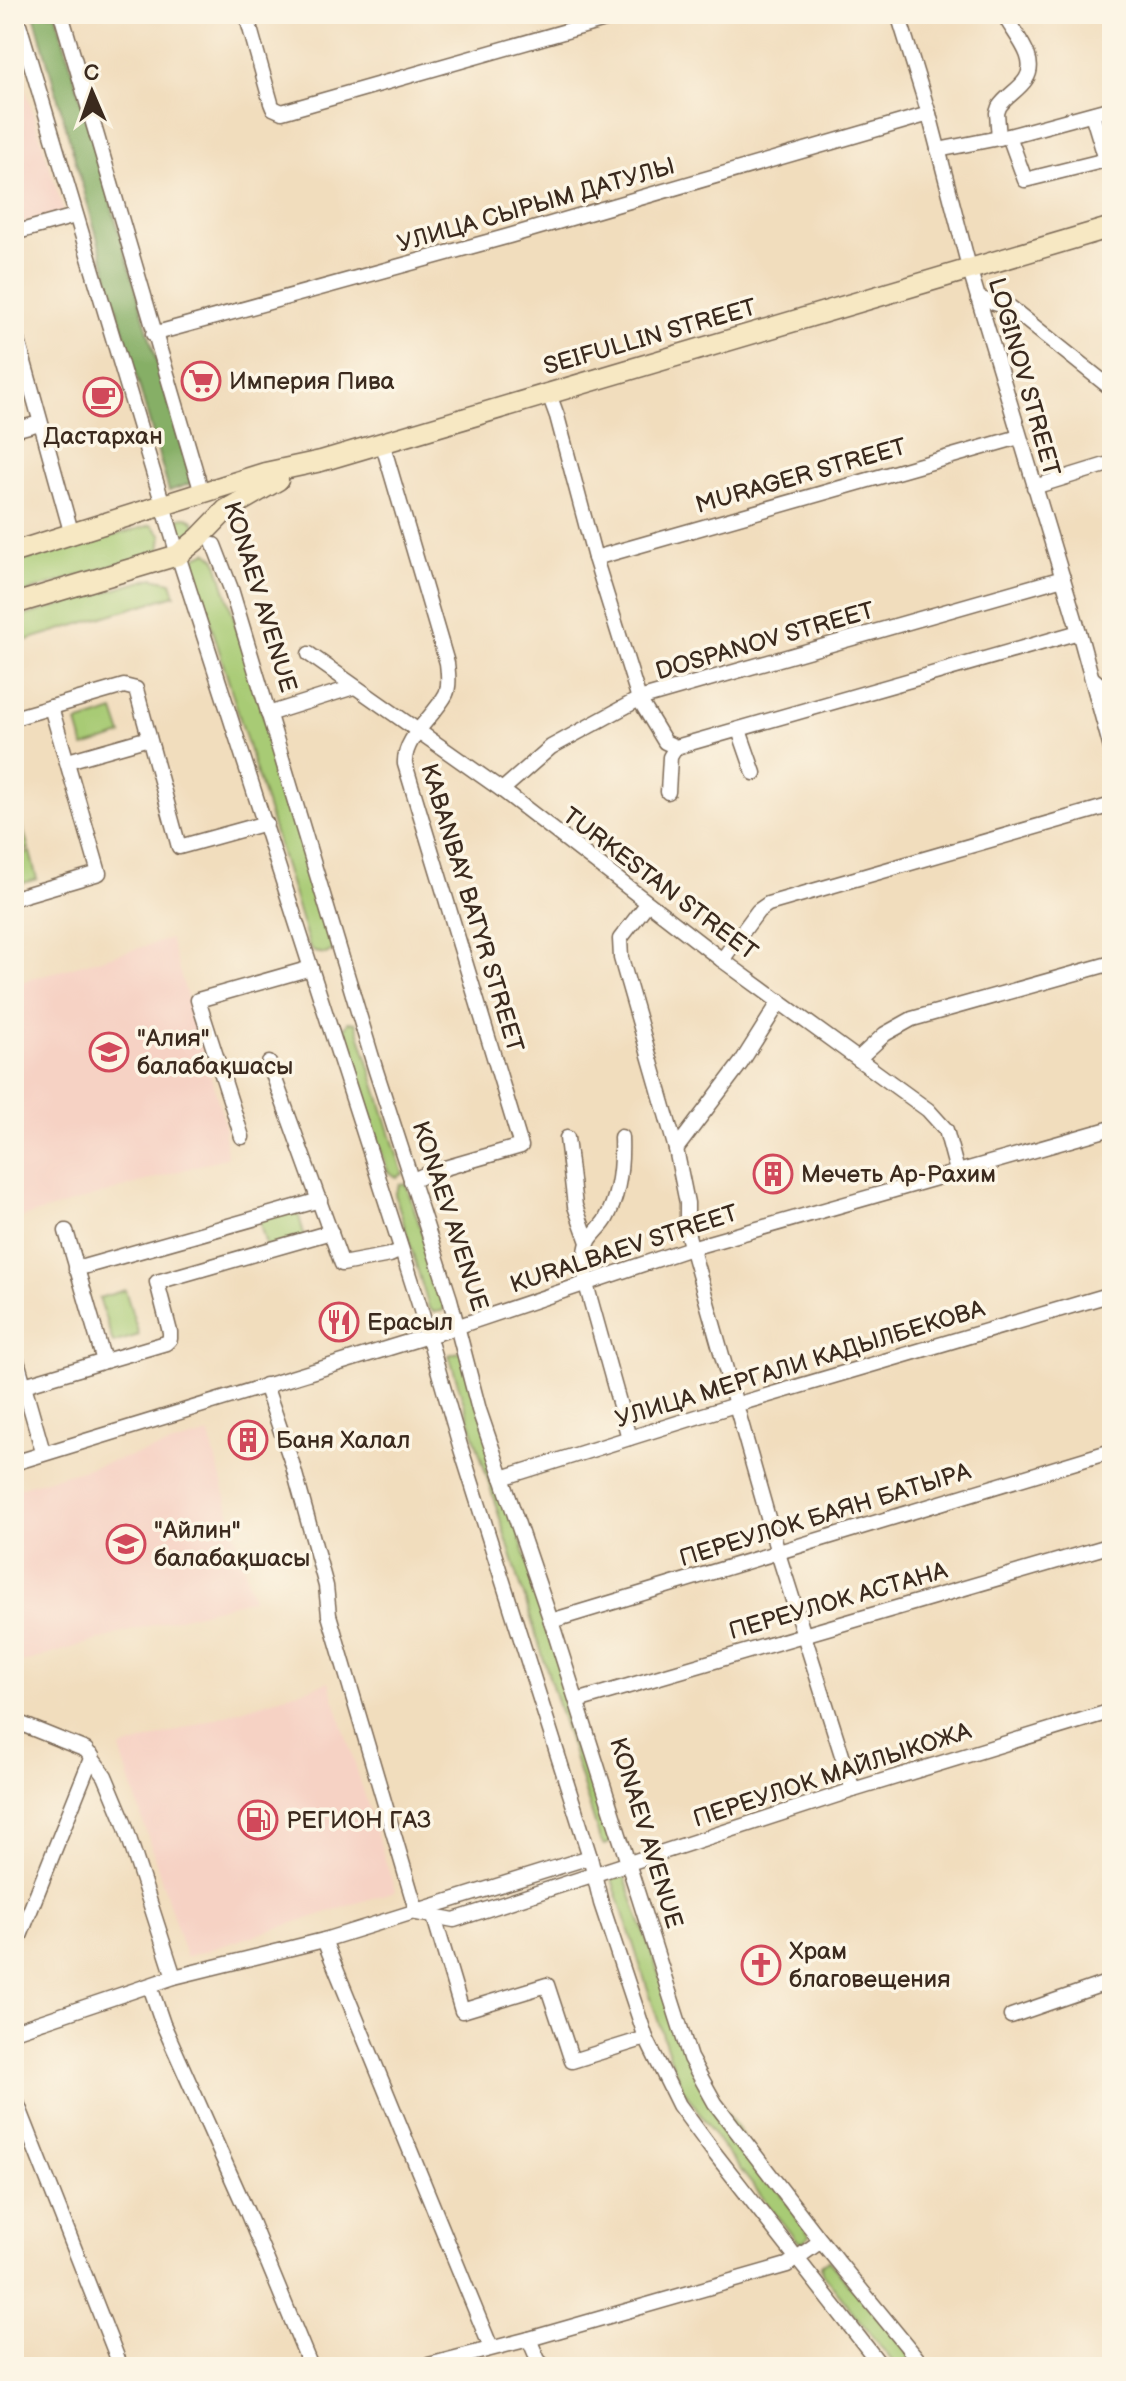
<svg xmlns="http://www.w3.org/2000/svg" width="1126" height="2381" font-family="'Balsamiq Sans',sans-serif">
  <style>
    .built { fill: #f6d2c4 }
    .green { fill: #a8cb74; stroke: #727a49; stroke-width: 2 }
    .forest { fill: #86af66; stroke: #606c42; stroke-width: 2 }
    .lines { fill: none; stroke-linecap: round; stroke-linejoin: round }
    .minor-casing { stroke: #7b6956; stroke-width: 17 }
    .secondary-casing { stroke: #7b6956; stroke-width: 23 }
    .minor { stroke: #fff; stroke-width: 14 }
    .secondary { stroke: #f7e8c3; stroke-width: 20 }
    .labels { text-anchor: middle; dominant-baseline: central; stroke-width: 7; stroke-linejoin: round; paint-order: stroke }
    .street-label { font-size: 24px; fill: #3b2a1e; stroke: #fcf5e5 }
    .poi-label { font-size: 24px; fill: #3b2a1e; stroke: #fcf5e5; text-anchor: start }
  </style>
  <rect width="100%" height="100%" fill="#fcf5e5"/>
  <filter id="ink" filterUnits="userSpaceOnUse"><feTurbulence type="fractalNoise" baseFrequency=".0125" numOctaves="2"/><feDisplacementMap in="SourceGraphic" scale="16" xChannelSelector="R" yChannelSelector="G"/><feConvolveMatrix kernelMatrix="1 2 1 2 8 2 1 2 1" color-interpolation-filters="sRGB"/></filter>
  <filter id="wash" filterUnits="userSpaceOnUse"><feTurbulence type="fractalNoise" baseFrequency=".006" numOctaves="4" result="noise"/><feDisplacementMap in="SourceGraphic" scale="32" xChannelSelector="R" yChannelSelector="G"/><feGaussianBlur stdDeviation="1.8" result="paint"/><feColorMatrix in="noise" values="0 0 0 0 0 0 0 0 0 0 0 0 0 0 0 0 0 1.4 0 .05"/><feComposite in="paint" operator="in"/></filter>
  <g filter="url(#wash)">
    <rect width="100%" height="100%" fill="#f1ddbd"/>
    <g class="built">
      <polygon points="14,53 64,212 14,226"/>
      <polygon points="170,939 224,1121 227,1157 14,1220 14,984"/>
      <polygon points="209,1434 253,1599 133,1630 14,1665 14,1489"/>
      <polygon points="329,1682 395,1891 186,1957 120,1749"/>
    </g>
    <g class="green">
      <circle cx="185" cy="527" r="10"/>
      <polygon points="151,525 162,535 160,551 14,596 14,563"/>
      <polygon points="207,552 216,559 334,949 326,954 314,952 309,945 194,568 196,557"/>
      <polygon points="153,578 171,582 175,595 14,644 14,619"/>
      <polygon points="114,711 122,735 84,747 77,723"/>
      <polygon points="14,798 29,849 14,853"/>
      <polygon points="30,852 37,879 14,886 14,856"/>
      <polygon points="348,1022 356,1023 403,1174 397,1177 388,1172 343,1031"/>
      <polygon points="400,1184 406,1184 446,1306 442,1311 434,1312 429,1308 395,1194"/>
      <polygon points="297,1209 305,1238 267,1249 259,1220"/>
      <polygon points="125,1290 139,1335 113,1343 99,1298"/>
      <polygon points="462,1351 614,1841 605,1845 600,1840 449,1355"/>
      <polygon points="623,1872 687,2054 810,2236 802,2243 796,2240 721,2145 682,2087 669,2054 612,1879 613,1875"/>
      <polygon points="828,2260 921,2367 897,2367 822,2273 821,2265"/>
    </g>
    <polygon class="forest" points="34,14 56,14 192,483 169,491"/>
  </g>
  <g filter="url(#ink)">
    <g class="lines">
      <defs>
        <g id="minor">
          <polyline points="16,14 178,555 420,1307 461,1449 590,1857 601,1903 646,2038 679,2105 713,2151 882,2367"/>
          <polyline points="61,14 202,493"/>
          <polyline points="246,14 271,103 273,108 282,112 626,14"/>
          <polyline points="898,14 929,114 970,271 1079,632 1112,752"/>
          <polyline points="1009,136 1025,180 1106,160 1092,114"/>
          <path d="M999 138 997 113 999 107C1006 96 1019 90 1026 79 1040 58 1011 31 1004 14"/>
          <polyline points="938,150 1009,136 1112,108"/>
          <polyline points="14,233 75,216"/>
          <polyline points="978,298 1011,308 1112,389"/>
          <polyline points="14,326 72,535"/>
          <polyline points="153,334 509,236 929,114"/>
          <polyline points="549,394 557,416 595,558 639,699 665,742 676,747 1079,632"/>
          <polyline points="14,430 40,423"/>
          <path d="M382 442 447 663C448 673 450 685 446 694 434 717 403 738 405 764L521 1146 431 1172 411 1181"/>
          <polyline points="1034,487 1112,463"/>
          <polyline points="214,545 231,589 376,1071 450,1299 479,1410 551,1621 690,2058 715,2103 821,2241 924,2367"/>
          <polyline points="595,558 1019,437"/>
          <polyline points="309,654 502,790 722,960 928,1110 946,1130 957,1171"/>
          <polyline points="1092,678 1112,695"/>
          <polyline points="268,714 354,687"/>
          <polyline points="14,718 124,686 136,689 179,847 266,823"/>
          <polyline points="739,730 754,773"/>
          <polyline points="68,761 149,738"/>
          <polyline points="502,790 551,747 639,699 1063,578"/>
          <polyline points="668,792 670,757 676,747"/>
          <polyline points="14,898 99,873 51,707"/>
          <polyline points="647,904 620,939 621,958 676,1149 687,1203 687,1232 778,1553 853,1790"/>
          <polyline points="722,960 758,911 768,904 1112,805"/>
          <polyline points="858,1059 885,1034 912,1019 1112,963"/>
          <polyline points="269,1063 342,1264 390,1255 401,1250"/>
          <polyline points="242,1137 198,1000 311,968"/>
          <path d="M621 1137C622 1164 620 1194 606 1219 602 1226 595 1232 590 1239 583 1251 586 1270 586 1284L629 1438"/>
          <polyline points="567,1138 575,1206 588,1242"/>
          <polyline points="676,1149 741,1063 780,1001"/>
          <polyline points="66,1231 104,1361"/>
          <polyline points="76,1269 320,1200"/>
          <polyline points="14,1350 43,1452"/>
          <polyline points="24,1385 166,1343 170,1339 170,1332 157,1282 331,1232"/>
          <polyline points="265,1385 292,1463 312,1535 326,1586 329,1615 417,1913"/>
          <polyline points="14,1463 444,1331 691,1248 1112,1128"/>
          <polyline points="502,1478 735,1405 1112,1294"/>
          <polyline points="551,1621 1112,1451"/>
          <polyline points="577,1701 1112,1545"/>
          <polyline points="14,1721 86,1750 105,1776 123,1819 174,1977"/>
          <polyline points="417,1913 454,1920 853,1790 1112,1711"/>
          <polyline points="434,1917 462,2011 547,1985 572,2061 646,2038"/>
          <polyline points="324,1940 491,2348"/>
          <polyline points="14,1951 92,1756"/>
          <polyline points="150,1986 163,2024 247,2212 311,2367"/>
          <polyline points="1011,2016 1112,1981"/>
          <polyline points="14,2031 174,1977 324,1940 590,1857"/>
          <polyline points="14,2095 121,2367"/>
          <polyline points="529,2339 538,2360 545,2367"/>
          <polyline points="421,2367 529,2339 787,2265 821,2241"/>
        </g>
        <g id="secondary">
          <polyline points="14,552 265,473 321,461 1112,227"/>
          <polyline points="14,604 178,555 199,538 226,510 278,480"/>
        </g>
      </defs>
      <use href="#minor" class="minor-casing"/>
      <use href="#secondary" class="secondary-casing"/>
      <use href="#minor" class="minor"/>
      <use href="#secondary" class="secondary"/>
    </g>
  </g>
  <defs>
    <symbol id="supermarket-ring" viewBox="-11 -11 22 22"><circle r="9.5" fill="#fcf5e5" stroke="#d1495b" stroke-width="1.5"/><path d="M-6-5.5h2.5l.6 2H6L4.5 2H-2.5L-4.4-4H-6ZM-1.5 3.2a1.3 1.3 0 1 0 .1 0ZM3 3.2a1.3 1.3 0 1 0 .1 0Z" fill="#d1495b"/></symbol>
    <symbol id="cafe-ring" viewBox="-11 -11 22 22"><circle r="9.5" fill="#fcf5e5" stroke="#d1495b" stroke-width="1.5"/><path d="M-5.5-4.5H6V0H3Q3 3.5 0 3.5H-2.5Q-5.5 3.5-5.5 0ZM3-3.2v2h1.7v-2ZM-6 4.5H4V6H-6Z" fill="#d1495b"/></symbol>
    <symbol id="school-ring" viewBox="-11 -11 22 22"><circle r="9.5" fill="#fcf5e5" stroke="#d1495b" stroke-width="1.5"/><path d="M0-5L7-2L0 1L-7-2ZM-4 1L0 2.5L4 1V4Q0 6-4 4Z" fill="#d1495b"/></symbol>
    <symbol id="building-ring" viewBox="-11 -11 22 22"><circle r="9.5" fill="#fcf5e5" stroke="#d1495b" stroke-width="1.5"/><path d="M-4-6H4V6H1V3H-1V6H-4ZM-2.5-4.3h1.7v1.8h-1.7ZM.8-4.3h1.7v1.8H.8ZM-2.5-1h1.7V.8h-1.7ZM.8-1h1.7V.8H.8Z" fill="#d1495b"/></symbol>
    <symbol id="restaurant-ring" viewBox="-11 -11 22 22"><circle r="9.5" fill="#fcf5e5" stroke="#d1495b" stroke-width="1.5"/><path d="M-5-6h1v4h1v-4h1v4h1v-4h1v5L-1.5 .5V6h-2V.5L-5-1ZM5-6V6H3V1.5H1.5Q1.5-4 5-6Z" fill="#d1495b"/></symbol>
    <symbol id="fuel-ring" viewBox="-11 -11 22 22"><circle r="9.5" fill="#fcf5e5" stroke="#d1495b" stroke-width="1.5"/><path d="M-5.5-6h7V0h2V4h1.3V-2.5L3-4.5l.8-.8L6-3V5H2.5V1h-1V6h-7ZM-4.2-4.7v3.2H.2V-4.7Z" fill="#d1495b"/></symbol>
    <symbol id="church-ring" viewBox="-11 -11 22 22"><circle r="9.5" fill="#fcf5e5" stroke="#d1495b" stroke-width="1.5"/><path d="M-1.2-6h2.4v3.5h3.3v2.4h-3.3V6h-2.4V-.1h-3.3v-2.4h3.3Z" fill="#d1495b"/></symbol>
  </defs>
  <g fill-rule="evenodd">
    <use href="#supermarket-ring" x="179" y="359" width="44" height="44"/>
    <use href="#cafe-ring" x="81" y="375" width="44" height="44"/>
    <use href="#school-ring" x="87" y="1030" width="44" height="44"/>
    <use href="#building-ring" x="751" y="1152" width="44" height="44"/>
    <use href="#restaurant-ring" x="317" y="1300" width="44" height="44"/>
    <use href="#building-ring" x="226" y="1418" width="44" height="44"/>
    <use href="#school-ring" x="104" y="1522" width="44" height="44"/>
    <use href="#fuel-ring" x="236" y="1798" width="44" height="44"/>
    <use href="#church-ring" x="739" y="1943" width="44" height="44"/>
  </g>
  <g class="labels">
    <g class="street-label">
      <text transform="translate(536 205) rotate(-16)">УЛИЦА СЫРЫМ ДАТУЛЫ</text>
      <text transform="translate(650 337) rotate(-16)">SEIFULLIN STREET</text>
      <text transform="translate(1024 377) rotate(74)">LOGINOV STREET</text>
      <text transform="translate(801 476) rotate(-16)">MURAGER STREET</text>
      <text transform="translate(260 597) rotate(73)">KONAEV AVENUE</text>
      <text transform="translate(765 641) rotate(-16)">DOSPANOV STREET</text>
      <text transform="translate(660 884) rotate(37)">TURKESTAN STREET</text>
      <text transform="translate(472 908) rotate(73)">KABANBAY BATYR STREET</text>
      <text transform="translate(450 1216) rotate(72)">KONAEV AVENUE</text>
      <text transform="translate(624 1249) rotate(-18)">KURALBAEV STREET</text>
      <text transform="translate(800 1364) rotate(-17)">УЛИЦА МЕРГАЛИ КАДЫЛБЕКОВА</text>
      <text transform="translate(825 1515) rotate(-17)">ПЕРЕУЛОК БАЯН БАТЫРА</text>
      <text transform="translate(838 1601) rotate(-16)">ПЕРЕУЛОК АСТАНА</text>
      <text transform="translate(832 1775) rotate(-18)">ПЕРЕУЛОК МАЙЛЫКОЖА</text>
      <text transform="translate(646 1833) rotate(73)">KONAEV AVENUE</text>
    </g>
    <g class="poi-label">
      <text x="229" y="381">Империя Пива</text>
      <text x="103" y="436" text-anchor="middle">Дастархан</text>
      <text x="137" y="1038">"Алия"<tspan x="137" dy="28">балабақшасы</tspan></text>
      <text x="801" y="1174">Мечеть Ар-Рахим</text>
      <text x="367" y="1322">Ерасыл</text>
      <text x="276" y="1440">Баня Халал</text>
      <text x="154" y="1530">"Айлин"<tspan x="154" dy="28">балабақшасы</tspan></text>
      <text x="286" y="1820">РЕГИОН ГАЗ</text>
      <text x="789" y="1951">Храм<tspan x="789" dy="28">благовещения</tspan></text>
    </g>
  </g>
  <rect width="1126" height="2381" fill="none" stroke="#fcf5e5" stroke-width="48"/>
  <g transform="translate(92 92) rotate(358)" stroke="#fcf5e5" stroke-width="6" paint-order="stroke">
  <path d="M0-6L14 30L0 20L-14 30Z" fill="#3b2a1e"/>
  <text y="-12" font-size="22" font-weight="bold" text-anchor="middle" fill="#3b2a1e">С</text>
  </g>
</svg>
